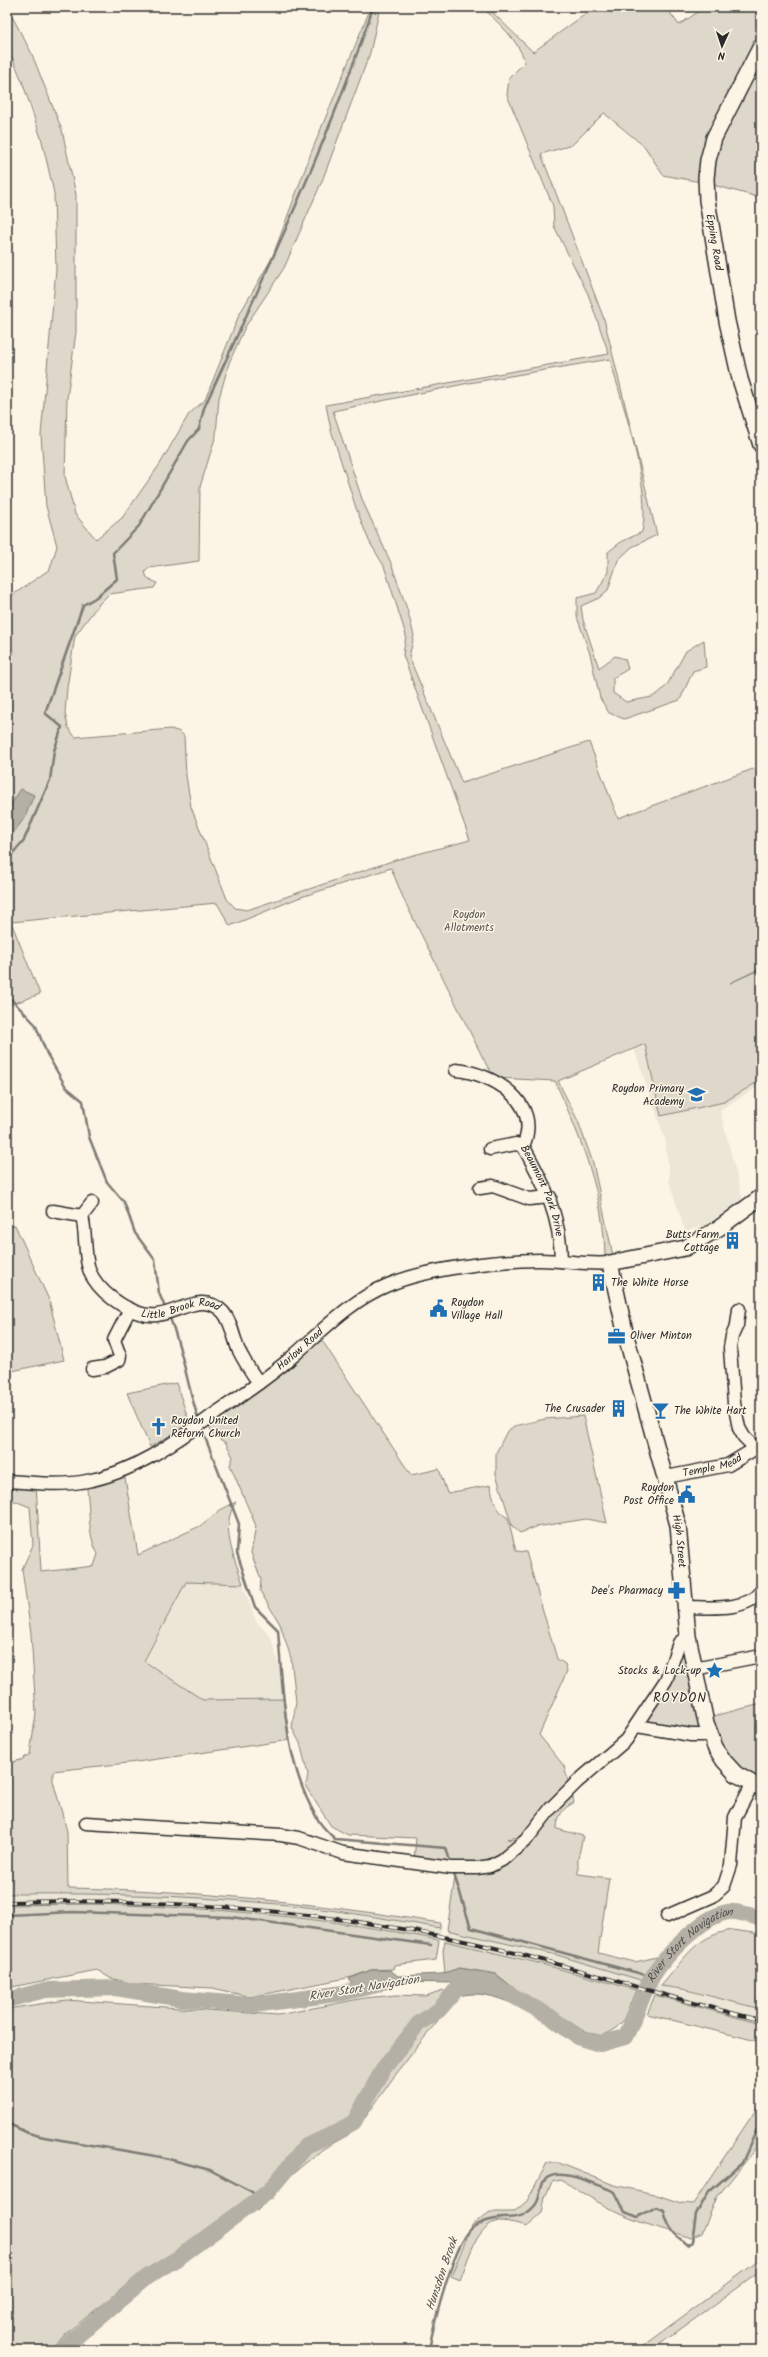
<svg xmlns="http://www.w3.org/2000/svg" width="768" height="2357" font-family="Kalam,sans-serif">
  <style>
    .built { fill: #ece6d7 }
    .green { fill: #ded8ca; stroke: #84827a }
    .water { fill: #b4b0a5; stroke: #7d7b74 }
    .lines { fill: none; stroke-linecap: round; stroke-linejoin: round }
    .stream { stroke: #7d7b74; stroke-width: 2.5 }
    .river { stroke: #b4b0a5; stroke-width: 16 }
    .minor-casing { stroke: #2b2b2b; stroke-width: 15 }
    .major-casing { stroke: #2b2b2b; stroke-width: 18 }
    .minor { stroke: #fcf5e5; stroke-width: 12 }
    .major { stroke: #fcf5e5; stroke-width: 15 }
    .rail-casing { stroke: #2b2b2b; stroke-width: 4 }
    .rail { stroke: #fcf5e5; stroke-width: 2.5; stroke-dasharray: 8; stroke-linecap: butt }
    .labels { text-anchor: middle; dominant-baseline: central; stroke-width: 3; stroke-linejoin: round; paint-order: stroke }
    .street-label { font-size: 11px; fill: #2b2b2b; stroke: #fcf5e5 }
    .park-label { font-size: 11px; fill: #585653; stroke: #fcf5e5 }
    .poi-label { font-size: 11px; fill: #2b2b2b; stroke: #fcf5e5; text-anchor: end }
    .water-label { font-size: 12px; font-style: italic; fill: #545350; stroke: #fcf5e5 }
    .quarter-label { font-size: 13px; letter-spacing: 1px; fill: #2b2b2b; stroke: #fcf5e5 }
  </style>
  <rect width="100%" height="100%" fill="#fcf5e5"/>
  <filter id="ink" filterUnits="userSpaceOnUse"><feTurbulence type="fractalNoise" baseFrequency=".025" numOctaves="2"/><feDisplacementMap in="SourceGraphic" scale="8" xChannelSelector="R" yChannelSelector="G"/><feConvolveMatrix kernelMatrix="1 2 1 2 8 2 1 2 1" color-interpolation-filters="sRGB"/></filter>
  <g filter="url(#ink)">
    <g class="built">
      <polygon points="761,978 761,1085 720,1110 743,1200 704,1226 685,1231 669,1181 669,1170 665,1146 667,1145 632,1043"/>
      <polygon points="186,1582 243,1584 256,1621 271,1637 280,1670 284,1699 203,1700 145,1661"/>
      <polygon points="97,1893 188,1896 269,1903 388,1919 440,1928 441,1930 439,1940 324,1921 224,1910 151,1906 7,1905 7,1894"/>
      <polygon points="447,1930 557,1955 667,1987 761,2009 761,2024 534,1962 445,1941"/>
    </g>
    <g class="green">
      <path d="M7 7 31 52 62 130 76 195V332L67 398 65 476 75 514 96 539 122 518 160 464 189 414 205 400 239 315 272 258 311 153 371 7H380L370 53 322 181 284 268 245 327 229 363 219 398 216 435 200 487 199 561 149 568 145 572 147 578 157 583 154 588 109 594 98 605 75 636 67 688 65 713 68 727 75 737 171 729 180 732 184 736 186 775 191 807 227 899 235 908 247 910 395 860 470 840 403 655 406 635 384 566 369 541 356 508 331 430 326 405 609 354 588 294 554 226 553 206 507 95 509 78 525 62C518 39 499 24 482 7H487L533 52 595 7H666L679 25 705 7H761V198L706 183 663 175 645 147 604 113 572 145 541 154 604 319 657 535 632 547 618 560 608 590 599 598 581 606 583 620 599 668 615 656 625 659 628 669 613 678V693L626 702 652 697 660 692 667 685 686 651 704 640 706 667 693 671 680 700 624 719 609 713 600 698 590 654 577 617V598L596 593 608 572V552L621 542 642 532C652 488 622 404 610 359L469 383 333 411 363 502 391 563 408 612 414 636 409 657 462 783 589 742 618 818 753 769 761 772V968L730 983 761 969V1080L724 1102 661 1116 645 1044 558 1081 578 1121 593 1163 614 1260H605C605 1196 581 1139 555 1081L496 1078 487 1066 404 900 391 868 298 898 230 926 217 903 11 922 40 994 7 1006V599L50 569 57 546 46 506 41 435 56 269 54 193 42 141 22 81 7 45Z"/>
      <polygon points="15,1225 49,1300 64,1360 7,1372 7,1228"/>
      <path d="M321 1339 411 1475 439 1469 447 1493 491 1485C492 1498 497 1512 508 1518L516 1551 526 1552 557 1659 565 1664 567 1671 539 1735 564 1766 568 1781 532 1821 524 1836 507 1839 526 1840 571 1787 574 1803C563 1807 557 1817 557 1829L583 1836 578 1859V1874L609 1878 598 1953 635 1962 657 1957 644 1981 557 1955 447 1930 457 1863 414 1860 416 1838 348 1835 331 1826 306 1787 308 1774 300 1743 292 1728 296 1701 291 1658 280 1624 260 1591 261 1579 251 1553 256 1526 230 1465 233 1457 226 1443 213 1435 207 1421Z"/>
      <polygon points="176,1383 190,1424 150,1447 127,1393"/>
      <polygon points="583,1416 607,1523 586,1519 536,1527 520,1533 512,1526 496,1474 496,1453 506,1433 514,1426 545,1419"/>
      <path d="M124 1472 138 1555 200 1526 220 1510 236 1502C219 1527 235 1558 243 1584L186 1582 144 1661 203 1700 284 1699 290 1740 137 1762 53 1771V1781L67 1831 68 1888C196 1890 314 1903 440 1923V1928C383 1918 325 1908 267 1903 180 1895 94 1893 7 1894V1763L21 1760 30 1754 36 1713 31 1634 22 1569 33 1545 30 1507 7 1498V1481L36 1483 41 1572 94 1566 98 1554C86 1533 91 1507 86 1484Z"/>
      <polygon points="683,1649 697,1719 702,1731 644,1723"/>
      <path d="M761 1704V1782C732 1772 718 1744 713 1716Z"/>
      <path d="M91 1904C208 1907 325 1917 439 1940L436 1960 394 1965 393 1969 371 1970 352 1977 250 1997 213 1988 134 1984 110 1978 97 1970 7 1988V1905Z"/>
      <path d="M732 1930 761 1934V2009L682 1989 661 1986C685 1959 693 1937 732 1930Z"/>
      <polygon points="445,1941 534,1962 636,1990 623,2021 614,2030 602,2036 582,2030 555,2012 521,1994 496,1974 459,1968 445,1974 443,1950"/>
      <path d="M443 1990 453 2001 393 2078 365 2118 348 2135 323 2149 291 2175 257 2211 247 2203C181 2252 108 2293 49 2350H7V2009L66 2000 278 2015 364 1998 396 1995 425 1996Z"/>
      <polygon points="655,1995 761,2024 761,2042 647,2014"/>
      <path d="M761 2102V2138L750 2156 717 2197 702 2233 690 2238C674 2231 657 2228 640 2222 611 2212 587 2195 561 2180L552 2182 545 2197 542 2213 527 2226C518 2224 509 2221 500 2221 476 2223 468 2262 460 2280L451 2276 472 2225 490 2212H514L527 2201 547 2163H559L614 2185 654 2194 681 2203 693 2204Z"/>
      <polygon points="761,2259 761,2271 652,2350 637,2350"/>
    </g>
    <g class="water">
      <polygon points="21,789 34,795 25,817 7,842 7,810"/>
      <path d="M459 1968 496 1974 521 1994 514 2004C492 1996 481 1991 458 1996L451 1983 399 1982 392 1987 360 1995 349 1979 371 1970H390L398 1976 441 1974Z"/>
    </g>
    <g class="lines">
      <g class="stream">
        <path d="M7 860 24 840 50 780 54 751 62 727 45 713 83 605 95 598 117 579 113 553 139 526 188 441 199 429 204 408C249 309 296 211 336 109 349 75 362 42 373 7"/>
        <polyline points="7,995 35,1024 47,1054 66,1087 83,1101 89,1137 107,1182 124,1202 135,1233 155,1260 159,1293 166,1310"/>
        <path d="M169 1316C183 1349 187 1386 199 1421"/>
        <path d="M201 1427 239 1524 237 1553 255 1607 278 1630C283 1692 284 1763 317 1818 321 1826 329 1833 335 1839L446 1848 451 1864"/>
        <polyline points="453,1871 471,1928 653,1977"/>
        <polyline points="7,1915 73,1912 231,1917 431,1945"/>
        <polyline points="7,2123 28,2133 44,2137 161,2157 210,2170 252,2192 258,2200"/>
        <path d="M429 2350C433 2327 455 2236 475 2226 482 2222 494 2219 502 2218 510 2217 517 2219 525 2214 545 2201 536 2193 544 2181 555 2164 601 2186 615 2192L625 2212 638 2217 656 2207 664 2210C667 2227 674 2234 687 2245L692 2242 696 2214 709 2192 742 2163 761 2120"/>
      </g>
      <g class="river">
        <path id="s1" d="M499 1988 551 2017 577 2037 600 2044 625 2037C634 2020 639 2004 647 1987 658 1962 701 1916 728 1912 737 1911 753 1916 761 1919"/>
        <polyline points="7,2000 45,1990 116,1988 182,1999 253,2005 343,1993 377,1985"/>
        <polyline points="61,2350 147,2277 178,2258 268,2192 306,2146 333,2134 354,2122 382,2071 418,2024 439,2010 466,1978"/>
      </g>
      <defs>
        <g id="minor">
          <path id="s2" d="M456 1070C492 1073 543 1102 523 1146 544 1183 561 1218 561 1261"/>
          <polyline points="490,1149 516,1144 523,1146"/>
          <polyline points="480,1188 493,1186 529,1199 550,1197"/>
          <polyline points="53,1211 82,1216"/>
          <path id="s3" d="M82 1216C87 1235 83 1262 93 1278 104 1296 135 1318 157 1315 178 1313 203 1291 223 1312 231 1321 234 1338 238 1349 244 1361 251 1372 259 1383"/>
          <polyline points="82,1216 92,1203"/>
          <polyline points="739,1309 737,1325 732,1336 730,1348 734,1403 739,1428 744,1437 755,1448"/>
          <polyline points="92,1369 105,1367 119,1360 120,1356 114,1340 130,1309"/>
          <path id="s4" d="M666 1477 728 1465 761 1445"/>
          <path id="s5" d="M7 1481C33 1483 61 1486 87 1481 136 1472 179 1439 219 1411 244 1394 269 1377 292 1357 322 1331 351 1300 388 1285 425 1269 499 1260 540 1260 563 1260 586 1265 610 1263"/>
          <path d="M686 1607C708 1607 746 1612 761 1591"/>
          <polyline points="694,1669 761,1656"/>
          <polyline points="637,1726 691,1735 710,1735"/>
          <polyline points="86,1823 281,1835 299,1838 343,1853 451,1868 477,1868 490,1866 502,1860 526,1840 551,1808 577,1782 626,1740 666,1680 679,1643 688,1636"/>
          <polyline points="667,1916 713,1896 724,1886 731,1865 735,1817 752,1785"/>
        </g>
        <g id="major">
          <path id="s6" d="M761 46 714 138 708 160 706 178 707 200 727 321 740 379 761 445"/>
          <path id="s7" d="M761 1197 719 1228 685 1248 610 1263 626 1336 678 1525 688 1636 706 1723 715 1747 724 1761 736 1774 761 1788"/>
        </g>
      </defs>
      <use href="#minor" class="minor-casing"/>
      <use href="#major" class="major-casing"/>
      <use href="#minor" class="minor"/>
      <use href="#major" class="major"/>
      <defs>
        <path id="rail" d="M7 1902C158 1898 311 1909 459 1940 561 1961 660 1997 761 2020"/>
      </defs>
      <use href="#rail" class="rail-casing"/>
      <use href="#rail" class="rail"/>
    </g>
  </g>
  <defs>
    <symbol id="school-bare" viewBox="-9 -9 18 18"><path d="M0-5L7-2L0 1L-7-2ZM-4 1L0 2.5L4 1V4Q0 6-4 4Z" fill="#1f6fb2" stroke="#fcf5e5" stroke-width="2.5" paint-order="stroke"/></symbol>
    <symbol id="building-bare" viewBox="-9 -9 18 18"><path d="M-4-6H4V6H1V3H-1V6H-4ZM-2.5-4.3h1.7v1.8h-1.7ZM.8-4.3h1.7v1.8H.8ZM-2.5-1h1.7V.8h-1.7ZM.8-1h1.7V.8H.8Z" fill="#1f6fb2" stroke="#fcf5e5" stroke-width="2.5" paint-order="stroke"/></symbol>
    <symbol id="civic-bare" viewBox="-9 -9 18 18"><path d="M-.6-6.5H3V-4.5H.6V-3L4-1V1h2V6H-6V1h2V-1L-.6-3ZM-1.2 2.5V6h2.4V2.5Z" fill="#1f6fb2" stroke="#fcf5e5" stroke-width="2.5" paint-order="stroke"/></symbol>
    <symbol id="office-bare" viewBox="-9 -9 18 18"><path d="M-6-3h4V-5.5h4V-3h4V5H-6ZM-1-4.5V-3h2v-1.5ZM-6 0V1H6V0Z" fill="#1f6fb2" stroke="#fcf5e5" stroke-width="2.5" paint-order="stroke"/></symbol>
    <symbol id="bar-bare" viewBox="-9 -9 18 18"><path d="M-6-5H6L.8 .8V4.5H3.5V6h-7V4.5H-.8V.8Z" fill="#1f6fb2" stroke="#fcf5e5" stroke-width="2.5" paint-order="stroke"/></symbol>
    <symbol id="church-bare" viewBox="-9 -9 18 18"><path d="M-1.2-6h2.4v3.5h3.3v2.4h-3.3V6h-2.4V-.1h-3.3v-2.4h3.3Z" fill="#1f6fb2" stroke="#fcf5e5" stroke-width="2.5" paint-order="stroke"/></symbol>
    <symbol id="pharmacy-bare" viewBox="-9 -9 18 18"><path d="M-2-6h4v4h4v4h-4v4h-4v-4h-4v-4h4Z" fill="#1f6fb2" stroke="#fcf5e5" stroke-width="2.5" paint-order="stroke"/></symbol>
    <symbol id="sight-bare" viewBox="-9 -9 18 18"><path d="M0-6L1.8-2.2L6-1.7L2.9 1.2L3.7 5.4L0 3.3L-3.7 5.4L-2.9 1.2L-6-1.7L-1.8-2.2Z" fill="#1f6fb2" stroke="#fcf5e5" stroke-width="2.5" paint-order="stroke"/></symbol>
  </defs>
  <g fill-rule="evenodd">
    <use href="#school-bare" x="684" y="1082" width="25" height="25"/>
    <use href="#building-bare" x="720" y="1228" width="25" height="25"/>
    <use href="#building-bare" x="586" y="1270" width="25" height="25"/>
    <use href="#civic-bare" x="426" y="1296" width="25" height="25"/>
    <use href="#office-bare" x="604" y="1324" width="25" height="25"/>
    <use href="#building-bare" x="606" y="1396" width="25" height="25"/>
    <use href="#bar-bare" x="648" y="1398" width="25" height="25"/>
    <use href="#church-bare" x="146" y="1414" width="25" height="25"/>
    <use href="#civic-bare" x="674" y="1482" width="25" height="25"/>
    <use href="#pharmacy-bare" x="664" y="1578" width="25" height="25"/>
    <use href="#sight-bare" x="702" y="1658" width="25" height="25"/>
  </g>
  <g class="labels">
    <g class="street-label">
      <text stroke="none"><textPath href="#s6" startOffset="209">Epping Road</textPath></text>
      <text stroke="none"><textPath href="#s2" startOffset="168">Beaumont Park Drive</textPath></text>
      <text stroke="none"><textPath href="#s3" startOffset="165">Little Brook Road</textPath></text>
      <text stroke="none"><textPath href="#s5" startOffset="333">Harlow Road</textPath></text>
      <text stroke="none"><textPath href="#s4" startOffset="48">Temple Mead</textPath></text>
      <text stroke="none"><textPath href="#s7" startOffset="455">High Street</textPath></text>
    </g>
    <g class="park-label">
      <text x="469" y="915">Roydon<tspan x="469" dy="13">Allotments</tspan></text>
    </g>
    <g class="poi-label">
      <text x="684" y="1089">Roydon Primary<tspan x="684" dy="13">Academy</tspan></text>
      <text x="719" y="1235">Butts Farm<tspan x="719" dy="13">Cottage</tspan></text>
      <text x="611" y="1283" text-anchor="start">The White Horse</text>
      <text x="451" y="1303" text-anchor="start">Roydon<tspan x="451" dy="13">Village Hall</tspan></text>
      <text x="630" y="1336" text-anchor="start">Oliver Minton</text>
      <text x="605" y="1409">The Crusader</text>
      <text x="674" y="1411" text-anchor="start">The White Hart</text>
      <text x="171" y="1421" text-anchor="start">Roydon United<tspan x="171" dy="13">Reform Church</tspan></text>
      <text x="674" y="1488">Roydon<tspan x="674" dy="13">Post Office</tspan></text>
      <text x="663" y="1591">Dee's Pharmacy</text>
      <text x="701" y="1671">Stocks &amp; Lock-up</text>
    </g>
    <g class="water-label">
      <text stroke="none"><textPath href="#s1" startOffset="259">River Stort Navigation</textPath></text>
      <text transform="translate(364 1988) rotate(-9)">River Stort Navigation</text>
      <text transform="translate(442 2274) rotate(-71)">Hunsdon Brook</text>
    </g>
    <g class="quarter-label">
      <text x="680" y="1698">ROYDON</text>
    </g>
  </g>
  <rect width="768" height="2357" fill="none" stroke="#fcf5e5" stroke-width="24"/>
  <rect x="12" y="12" width="744" height="2333" fill="none" stroke="#2b2b2b" stroke-width="1.5" filter="url(#ink)"/>
  <g transform="translate(722 46) rotate(183)" stroke="#fcf5e5" stroke-width="3" paint-order="stroke">
  <path d="M0-3L7 15L0 10L-7 15Z" fill="#2b2b2b"/>
  <text y="-6" font-size="11" font-weight="bold" text-anchor="middle" fill="#2b2b2b">N</text>
  </g>
</svg>
